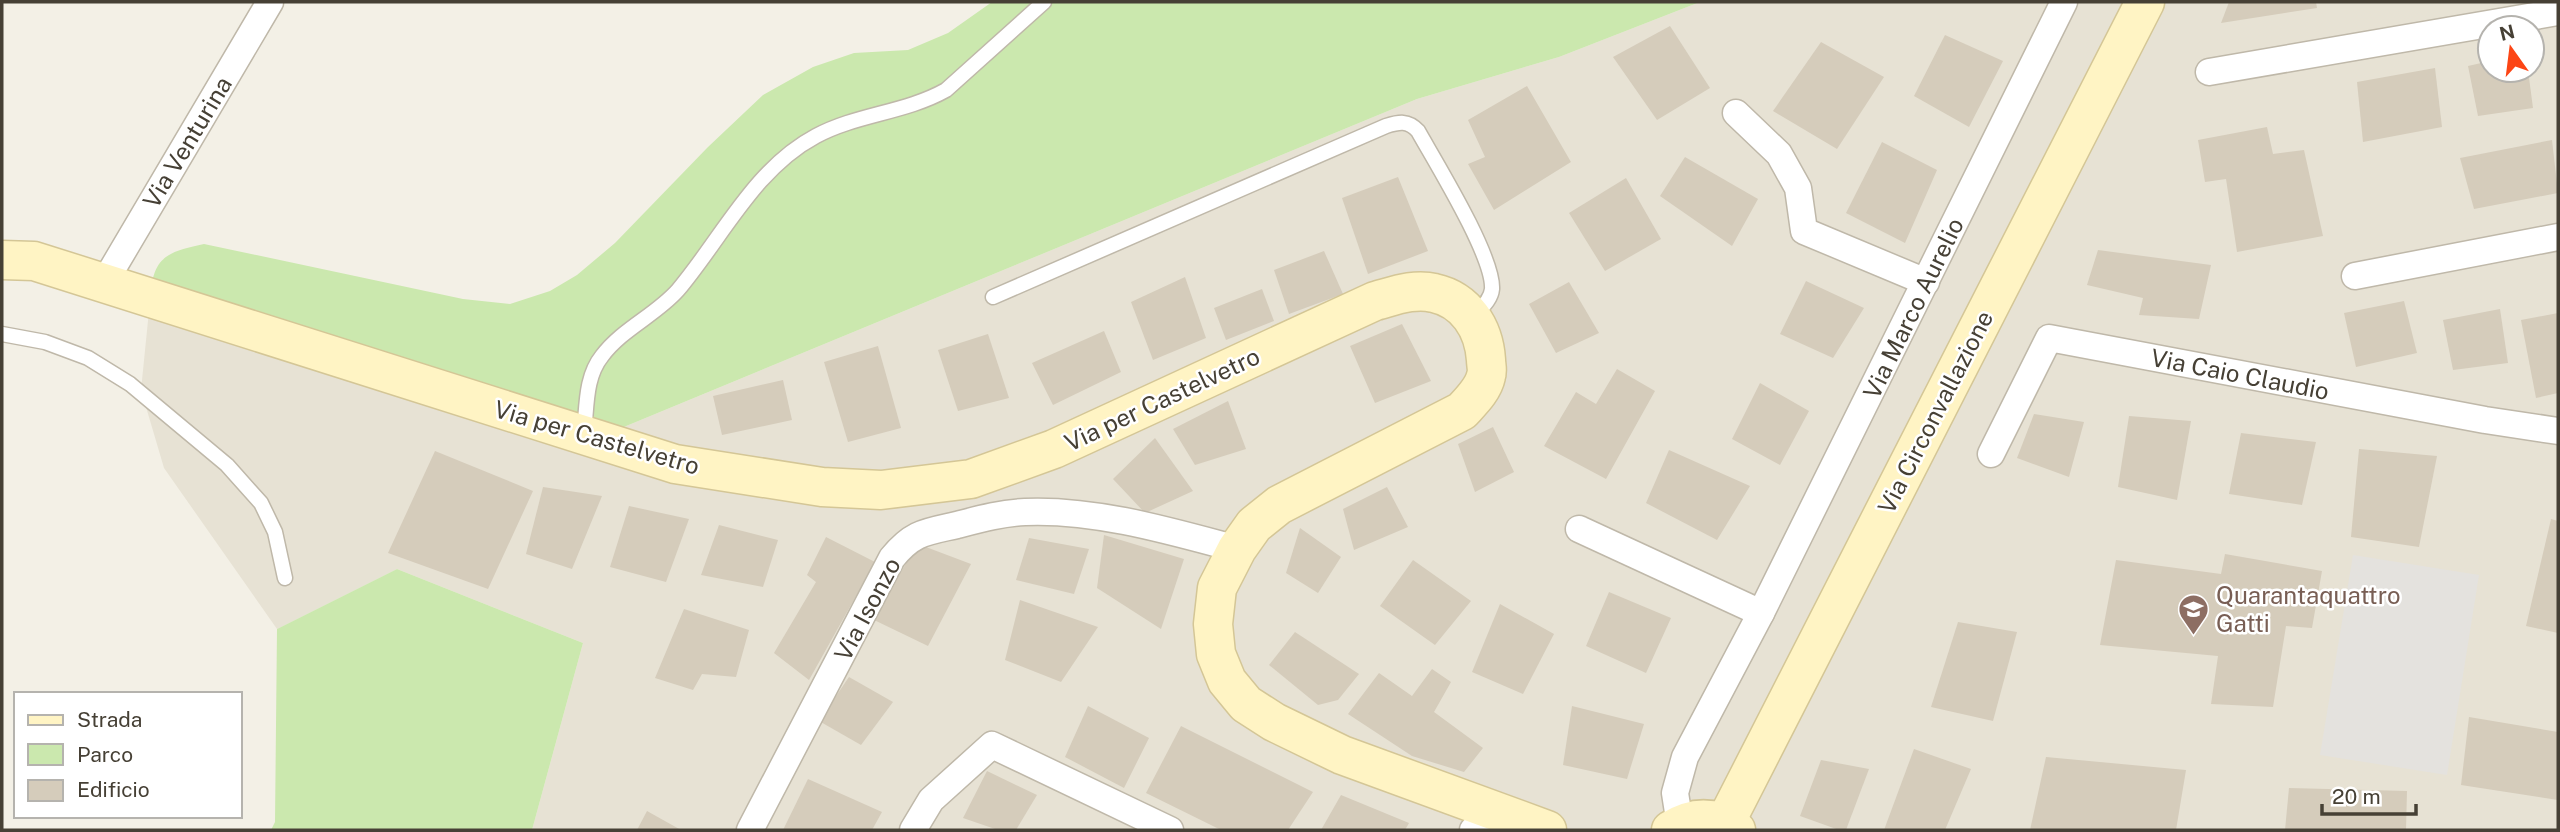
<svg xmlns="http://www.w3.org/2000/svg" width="2560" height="832" font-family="'Public Sans',sans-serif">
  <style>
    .residential { fill: #e7e2d4; fill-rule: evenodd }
    .green { fill: #cbe8ae }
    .parking { fill: #e4e2de }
    .building { fill: #d5ccbb }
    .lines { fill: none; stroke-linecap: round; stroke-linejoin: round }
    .lane-casing { stroke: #bfb8a9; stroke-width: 17 }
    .street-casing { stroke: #bfb8a9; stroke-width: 29 }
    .secondary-casing { stroke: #d4c696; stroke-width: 41 }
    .lane { stroke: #fff; stroke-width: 14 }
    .street { stroke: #fff; stroke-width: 26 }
    .secondary { stroke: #fff4c4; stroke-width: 38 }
    .labels { text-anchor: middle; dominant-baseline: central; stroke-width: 5; stroke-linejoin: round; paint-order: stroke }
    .street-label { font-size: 24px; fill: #464035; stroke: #fff }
    .education-label { font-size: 24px; fill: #785e54; stroke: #fff; text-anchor: start }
  </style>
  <rect width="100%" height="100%" fill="#f3f0e6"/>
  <path class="residential" d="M1700 2H2558V830H532L583 643 397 569 277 629 164 468 141 390 151 291 619 429 1417 99 1559 57ZM2490 28H2532V70H2490Z"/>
  <g class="green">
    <path d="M992 2H1700L1559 57 1417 99 619 429 151 291C154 254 173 251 204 244L463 299 510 304 550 291 577 275 615 243 708 147 763 95 813 67 854 53 908 50 948 33Z"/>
    <polygon points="397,569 583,643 532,830 271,830 275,822 277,629"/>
  </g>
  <polygon class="parking" points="2353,555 2479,575 2447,775 2320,755"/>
  <g class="building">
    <polygon points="2229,2 2316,2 2317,8 2221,23"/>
    <polygon points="1670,26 1710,88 1657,120 1613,57"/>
    <polygon points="1945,35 2003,61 1969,127 1914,96"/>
    <polygon points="1821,42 1884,77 1837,149 1773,111"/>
    <polygon points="2490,61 2490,70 2528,70 2533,108 2478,116 2468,66"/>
    <polygon points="2435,68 2442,127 2363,142 2357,82"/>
    <polygon points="1527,86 1571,162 1494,210 1468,164 1485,157 1468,120"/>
    <polygon points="2267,127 2273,154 2304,150 2323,236 2237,252 2226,179 2205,182 2198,140"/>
    <polygon points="2552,140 2558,193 2474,209 2460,158"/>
    <polygon points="1882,142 1937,170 1905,243 1846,213"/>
    <polygon points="1685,157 1758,199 1732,246 1660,196"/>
    <polygon points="1398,177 1428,251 1368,274 1342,198"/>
    <polygon points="1626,178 1661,239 1605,271 1569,213"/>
    <polygon points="2098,250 2211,265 2199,319 2139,315 2143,298 2087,285"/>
    <polygon points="1324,251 1343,294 1289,314 1274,270"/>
    <polygon points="1185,277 1206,338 1153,360 1131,302"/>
    <polygon points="1806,281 1864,308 1833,358 1780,334"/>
    <polygon points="1569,282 1599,333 1556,353 1529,304"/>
    <polygon points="1262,289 1274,321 1226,340 1214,308"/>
    <polygon points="2404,301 2417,353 2356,367 2344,313"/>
    <polygon points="2500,309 2508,363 2453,370 2443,320"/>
    <polygon points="2558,313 2558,393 2536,398 2521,320"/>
    <polygon points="1402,324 1431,381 1375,403 1350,346"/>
    <polygon points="1104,331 1121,372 1053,405 1032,363"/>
    <polygon points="988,334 1009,398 958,411 938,350"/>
    <polygon points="878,346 901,428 848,442 824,362"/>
    <polygon points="1617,369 1655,391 1606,479 1544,446 1576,392 1596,404"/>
    <polygon points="783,380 792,420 722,435 713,396"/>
    <polygon points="1760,383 1809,411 1780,465 1732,439"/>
    <polygon points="1228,401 1246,449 1195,465 1173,429"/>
    <polygon points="2034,414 2084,422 2069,477 2017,458"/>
    <polygon points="2129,416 2191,421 2177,500 2118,487"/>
    <polygon points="1493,427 1514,472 1475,492 1458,444"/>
    <polygon points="2241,433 2316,442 2302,505 2229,494"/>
    <polygon points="1155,438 1193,491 1145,513 1113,479"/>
    <polygon points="2359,449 2437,456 2419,547 2351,537"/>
    <polygon points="1669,450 1750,486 1717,540 1646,503"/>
    <polygon points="435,451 533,491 488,589 388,553"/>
    <polygon points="543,487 602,496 572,569 526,554"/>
    <polygon points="1387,487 1408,527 1354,550 1343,509"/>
    <polygon points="629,506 689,519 666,582 610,567"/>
    <polygon points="2551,519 2558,521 2558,633 2526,626"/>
    <polygon points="719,525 778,540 763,587 701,575"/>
    <polygon points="1300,528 1341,557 1318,593 1286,573"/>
    <polygon points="1104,535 1184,559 1161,629 1097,588"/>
    <polygon points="826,537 875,562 809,680 774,653 816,582 807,575"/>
    <polygon points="1029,538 1089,549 1074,594 1016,580"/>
    <polygon points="918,544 971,564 928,646 872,619"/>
    <polygon points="2225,554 2322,571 2312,628 2286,626 2273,707 2211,704 2218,656 2100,645 2116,560 2221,574"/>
    <polygon points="1413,560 1471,601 1435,645 1380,606"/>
    <polygon points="1609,592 1671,618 1646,673 1586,646"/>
    <polygon points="1020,600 1098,627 1061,682 1005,660"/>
    <polygon points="1500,604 1554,634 1523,694 1472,672"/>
    <polygon points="684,609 749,630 736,677 702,674 693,690 655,678"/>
    <polygon points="1958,622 2017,632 1993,721 1931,707"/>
    <polygon points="1295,632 1359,674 1338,700 1318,705 1269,665"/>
    <polygon points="1432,669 1451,682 1434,712 1483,748 1464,772 1412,756 1348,714 1379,673 1412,696"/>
    <polygon points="849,677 893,702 861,745 819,721"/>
    <polygon points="1088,706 1149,738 1124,788 1065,757"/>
    <polygon points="1572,706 1644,724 1627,779 1563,765"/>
    <polygon points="2469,717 2558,732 2558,800 2461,785"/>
    <polygon points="1181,726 1313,792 1288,830 1221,830 1146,793"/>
    <polygon points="1914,749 1971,769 1945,830 1884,830"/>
    <polygon points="2046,757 2186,770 2176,830 2030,830"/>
    <polygon points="1821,760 1869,769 1846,830 1839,830 1800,816"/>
    <polygon points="987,771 1037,795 1016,830 998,830 963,818"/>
    <polygon points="808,779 882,812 872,830 783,830"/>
    <polygon points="2289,788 2407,791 2406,830 2285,830"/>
    <polygon points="1341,795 1409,823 1405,830 1321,830"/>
    <polygon points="647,811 681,830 637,830"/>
  </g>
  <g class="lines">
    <defs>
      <g id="lane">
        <path d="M993 297 1386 126C1399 122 1408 120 1418 131 1436 163 1494 257 1492 289 1491 300 1481 308 1474 316"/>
        <polyline points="2,334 45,342 88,358 130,384 227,465 261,503 275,532 285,578"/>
        <path d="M584 432C587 407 585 377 602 356 622 329 656 315 678 290 722 238 754 169 816 136 857 114 905 113 946 90L1044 2"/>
      </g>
      <g id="street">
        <polyline points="2209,72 2558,12"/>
        <polyline points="1736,113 1779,154 1798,188 1804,231 1926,282"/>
        <polyline points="2355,276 2558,237"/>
        <polyline points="104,283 270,2"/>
        <polyline points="1991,454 2049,338 2485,420 2558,431"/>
        <polyline points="1579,529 1761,613"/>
        <polyline points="1680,825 1675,793 1685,757 1761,613 2064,2"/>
        <path d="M750 830 892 558C913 532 926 532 957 525 980 519 1002 513 1025 512 1095 509 1170 531 1237 549"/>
        <polyline points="913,830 931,800 992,745 1170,830"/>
        <polyline points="1473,830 1493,811"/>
      </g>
      <g id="secondary">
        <path d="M2 260 34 261 675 464 822 487 881 490 971 479 1054 449 1375 301C1394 296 1414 288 1434 293 1466 300 1484 328 1486 360 1486 365 1488 371 1486 376 1483 390 1471 401 1462 411L1279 505 1254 525 1237 549 1217 588 1213 624 1216 654 1227 681 1246 704 1274 722 1342 755 1547 830"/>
        <polyline points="1725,823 2145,2"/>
        <path d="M1671 830C1693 816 1714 816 1736 830"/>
      </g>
    </defs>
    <use href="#lane" class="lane-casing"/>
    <use href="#street" class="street-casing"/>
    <use href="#secondary" class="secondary-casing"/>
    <use href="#lane" class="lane"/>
    <use href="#street" class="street"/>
    <use href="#secondary" class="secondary"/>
  </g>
  <defs>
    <symbol id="school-pin" viewBox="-11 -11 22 30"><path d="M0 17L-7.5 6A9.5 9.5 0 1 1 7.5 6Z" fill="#8d6e63" stroke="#fff"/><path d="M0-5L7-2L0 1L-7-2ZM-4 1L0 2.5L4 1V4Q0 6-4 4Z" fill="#fff"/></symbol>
  </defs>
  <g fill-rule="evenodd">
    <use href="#school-pin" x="2176" y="592" width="35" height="47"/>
  </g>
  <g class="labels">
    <g class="street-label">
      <text transform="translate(187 142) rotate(-59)">Via Venturina</text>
      <text transform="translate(1913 308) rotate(-64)">Via Marco Aurelio</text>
      <text transform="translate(2240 374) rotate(11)">Via Caio Claudio</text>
      <text transform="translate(1162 399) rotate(-25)">Via per Castelvetro</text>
      <text transform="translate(1935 412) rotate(-63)">Via Circonvallazione</text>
      <text transform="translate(597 437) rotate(16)">Via per Castelvetro</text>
      <text transform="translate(867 609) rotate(-62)">Via Isonzo</text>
    </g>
    <g class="education-label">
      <text x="2216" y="595">Quarantaquattro<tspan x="2216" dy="28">Gatti</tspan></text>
    </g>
  </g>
  <rect width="2560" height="832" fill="none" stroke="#464035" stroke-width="7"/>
  <rect x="14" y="692" width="228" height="126" fill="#ffffff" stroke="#b5b3ae" stroke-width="2"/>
  <rect x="28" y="715" width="35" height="10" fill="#fff4c4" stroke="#b5b3ae" stroke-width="2"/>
  <text x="77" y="727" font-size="21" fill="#464035">Strada</text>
  <rect x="28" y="744" width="35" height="21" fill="#cbe8ae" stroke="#b5b3ae" stroke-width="2"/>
  <text x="77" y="762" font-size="21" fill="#464035">Parco</text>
  <rect x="28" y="780" width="35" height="21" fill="#d5ccbb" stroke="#b5b3ae" stroke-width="2"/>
  <text x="77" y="797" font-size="21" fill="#464035">Edificio</text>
  <g transform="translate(2511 49) rotate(346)"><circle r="33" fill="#ffffff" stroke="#b5b3ae" stroke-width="2"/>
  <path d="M0-5L12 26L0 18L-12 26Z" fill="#fc4515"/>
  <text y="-10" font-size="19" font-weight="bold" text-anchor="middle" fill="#464035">N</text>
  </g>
  <path d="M2322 804v10h94v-10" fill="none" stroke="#464035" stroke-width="3.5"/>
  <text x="2332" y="804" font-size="21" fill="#464035" stroke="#ffffff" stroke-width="5" paint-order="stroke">20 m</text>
</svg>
